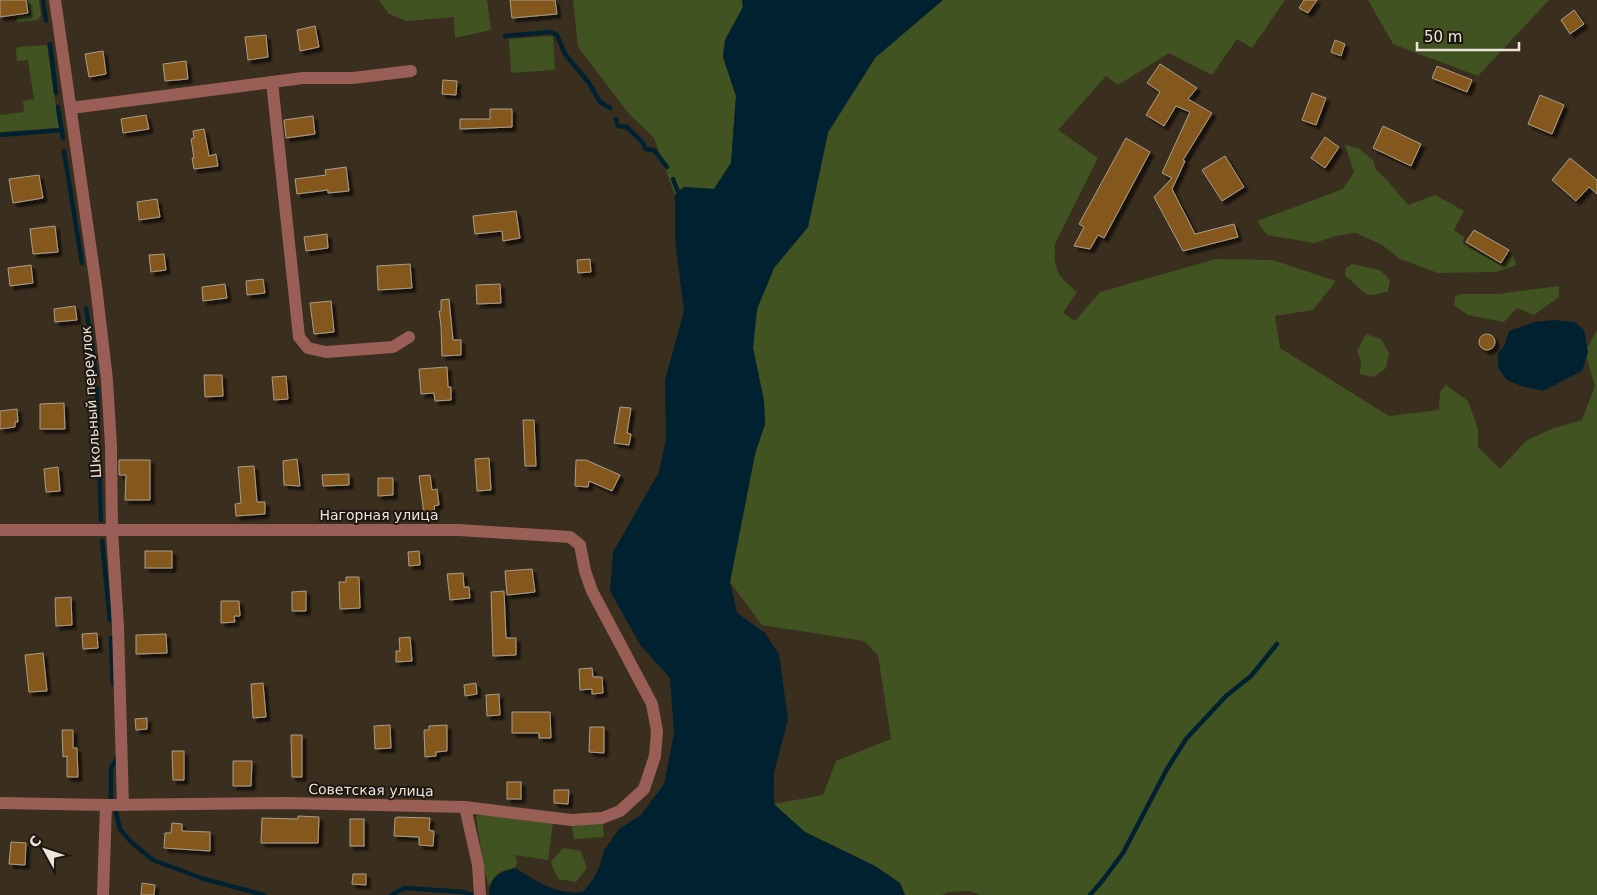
<svg xmlns="http://www.w3.org/2000/svg" width="1597" height="895" font-family="'DejaVu Sans',sans-serif">
  <style>
    .green { fill: #415321 }
    .water { fill: #002230 }
    .lines { fill: none; stroke-linecap: round; stroke-linejoin: round }
    .stream { stroke: #002230; stroke-width: 4.5 }
    .building { fill: #84591c; stroke: #ab9c8a; filter: url(#shadow) }
    .street { stroke: #995e55; stroke-width: 12 }
    .labels { text-anchor: middle; dominant-baseline: central; stroke-width: 4; stroke-linejoin: round; paint-order: stroke }
    .street-label { font-size: 14px; fill: #eee6dc; stroke: #1d1710 }
  </style>
  <defs>
    <filter id="shadow"><feDropShadow dx="4" dy="4" stdDeviation="1" flood-color="#0009"/></filter>
  </defs>
  <rect width="100%" height="100%" fill="#3a2e1e"/>
  <g class="green">
    <polygon points="28,0 39,0 41,15 38,20 17,22 17,16 30,15"/>
    <polygon points="379,0 487,0 491,30 455,38 454,17 407,21 389,14"/>
    <polygon points="573,0 742,0 743,7 725,40 723,57 736,96 731,163 714,189 684,187 675,195 654,138 630,115 578,47"/>
    <path d="M843 0H1285L1252 48 1237 39 1212 75 1169 53 1118 85 1106 76 1058 130 1098 158 1055 244C1053 270 1058 276 1077 292L1063 313 1075 321 1100 292 1216 259 1273 260 1336 281 1313 310 1275 316 1280 348 1389 416 1439 410 1440 392 1446 385 1468 401 1478 429V447L1500 469 1526 441 1551 429 1582 420 1595 386 1585 352 1597 330V895H980L970 891 949 892 942 895H905L900 883 875 866 805 832 773 804 823 795 836 761 891 739 878 655 864 641 762 625 730 582 755 454 765 424 764 401 753 348 757 309 774 268 808 227 828 133 875 58Z"/>
    <polygon points="1368,0 1549,0 1478,76 1393,44"/>
    <polygon points="553,36 555,70 511,73 509,39"/>
    <polygon points="47,45 59,128 0,132 0,115 24,112 23,101 34,99 28,60 17,61 16,49 18,47"/>
    <polygon points="1345,145 1358,148 1373,160 1376,170 1385,178 1408,205 1435,195 1464,211 1454,230 1464,237 1463,244 1502,266 1512,251 1516,265 1496,272 1438,273 1400,259 1382,245 1356,233 1335,236 1315,243 1267,235 1257,221 1343,189 1354,172"/>
    <path d="M1352 264 1380 270 1390 280 1388 291C1360 301 1365 289 1345 276L1346 268Z"/>
    <polygon points="1559,286 1559,297 1534,315 1517,308 1504,322 1468,315 1454,305 1455,296 1462,294 1497,294"/>
    <polygon points="1366,334 1381,339 1389,353 1386,368 1374,377 1360,374 1361,361 1357,351"/>
    <polygon points="483,814 553,822 548,860 515,855 517,863 515,868 500,872 489,886 484,870 476,816"/>
    <polygon points="603,823 604,837 574,839 572,826"/>
    <polygon points="563,848 581,851 587,868 576,882 558,879 551,862"/>
  </g>
  <g class="water">
    <path d="M742 0H943L875 58 828 132 808 227 774 268 757 309 753 348 764 401 765 424 755 454 730 582 737 613 765 633 779 654 788 719 774 773V804L805 832 875 866 900 883 905 895H489C489 877 499 872 515 868 537 881 556 895 583 892L593 879 600 865 604 850 619 829 641 815 664 784 674 733 670 678 641 646 610 591 613 552 659 472 666 439 665 380 684 311 675 240V195L684 187 714 189 731 163 736 96 723 57 725 40 743 7Z"/>
    <polygon points="1553,320 1575,322 1584,330 1588,352 1582,371 1543,391 1521,386 1507,380 1498,368 1498,354 1505,344 1509,331 1535,322"/>
  </g>
  <g class="lines">
    <g class="stream">
      <polyline points="43,0 46,21"/>
      <polyline points="505,36 551,32 557,35 565,54 589,83 600,102 610,108"/>
      <polyline points="50,44 56,93"/>
      <polyline points="58,107 63,138"/>
      <polyline points="616,119 618,126 627,127 643,143 645,149 654,150 667,167"/>
      <polyline points="0,135 62,130"/>
      <polyline points="64,151 82,263"/>
      <polyline points="673,179 678,192"/>
      <polyline points="86,308 96,373"/>
      <polyline points="97,388 98,439"/>
      <polyline points="99,456 101,520"/>
      <polyline points="102,541 110,620"/>
      <polyline points="111,638 113,684"/>
      <polyline points="111,800 111,768 118,756"/>
      <polyline points="116,813 120,829 132,843 153,860 201,878 264,895"/>
      <polyline points="391,895 405,888 464,892 472,895"/>
      <polyline points="1090,895 1103,880 1123,853 1167,769 1186,739 1226,696 1251,676 1277,644"/>
    </g>
  </g>
  <g class="building">
    <polygon points="0,0 26,0 28,13 0,17"/>
    <polygon points="510,0 555,0 557,14 512,18"/>
    <polygon points="1304,0 1317,0 1308,13 1299,8"/>
    <polygon points="1574,10 1584,24 1570,34 1561,20"/>
    <polygon points="315,26 319,47 300,51 297,30"/>
    <polygon points="266,35 268,57 248,60 245,37"/>
    <polygon points="1335,40 1345,44 1341,56 1331,52"/>
    <polygon points="103,51 106,74 89,77 85,54"/>
    <polygon points="186,61 188,79 165,81 163,64"/>
    <polygon points="1160,64 1197,88 1188,99 1212,113 1183,160 1185,161 1172,189 1195,234 1234,224 1238,237 1183,251 1154,197 1172,178 1162,173 1190,112 1176,106 1164,126 1146,115 1160,92 1147,83"/>
    <polygon points="1437,66 1472,80 1467,92 1432,78"/>
    <polygon points="443,80 457,81 456,95 442,94"/>
    <polygon points="1312,93 1326,98 1316,125 1302,120"/>
    <polygon points="1540,95 1564,105 1552,134 1528,124"/>
    <polygon points="490,109 512,109 512,127 460,129 460,119 490,119"/>
    <polygon points="146,115 149,129 123,133 121,119"/>
    <polygon points="313,116 315,134 286,138 284,120"/>
    <polygon points="1383,126 1421,144 1411,166 1373,148"/>
    <polygon points="204,129 209,156 216,154 218,166 194,169 192,158 194,158 191,139 194,138 193,131"/>
    <polygon points="1325,137 1339,147 1325,168 1311,158"/>
    <polygon points="1126,138 1150,152 1104,238 1098,235 1090,249 1074,246 1084,227 1079,224"/>
    <polygon points="1225,156 1244,187 1222,201 1202,170"/>
    <polygon points="1570,158 1597,180 1597,194 1589,187 1576,201 1552,180"/>
    <polygon points="346,167 349,191 328,193 328,190 297,194 295,179 326,175 325,170"/>
    <polygon points="39,175 43,198 13,203 9,179"/>
    <polygon points="157,199 160,217 139,220 137,202"/>
    <polygon points="516,211 520,238 503,241 502,231 475,234 473,216"/>
    <polygon points="55,226 58,252 33,254 30,229"/>
    <polygon points="1474,230 1509,250 1501,263 1466,242"/>
    <polygon points="327,234 328,248 306,251 304,237"/>
    <polygon points="164,254 166,270 151,272 149,255"/>
    <polygon points="590,259 591,272 578,273 577,260"/>
    <polygon points="410,264 412,288 378,290 377,266"/>
    <polygon points="31,265 33,283 10,286 8,268"/>
    <polygon points="263,279 265,293 247,295 246,281"/>
    <polygon points="225,284 227,298 203,301 202,287"/>
    <polygon points="500,284 501,303 477,304 476,285"/>
    <polygon points="449,299 453,340 461,340 461,355 442,356 441,326 439,311 441,311 441,300"/>
    <polygon points="331,301 334,332 314,334 310,303"/>
    <polygon points="75,306 77,320 55,322 54,309"/>
    <circle cx="1487" cy="342" r="8"/>
    <polygon points="447,367 448,387 451,387 451,400 435,401 434,393 421,394 419,369"/>
    <polygon points="204,375 222,375 223,396 205,397"/>
    <polygon points="286,376 288,399 274,400 272,377"/>
    <polygon points="64,403 65,429 40,429 40,404"/>
    <polygon points="620,407 631,408 627,433 631,434 629,445 614,443"/>
    <polygon points="17,409 18,422 15,422 15,427 0,429 0,411"/>
    <polygon points="523,420 534,420 536,466 525,466"/>
    <polygon points="489,458 491,490 477,491 475,459"/>
    <polygon points="297,459 300,486 284,485 283,461"/>
    <polygon points="119,460 150,460 150,500 125,500 126,475 119,475"/>
    <polygon points="576,460 586,460 620,475 612,491 589,481 588,487 575,486"/>
    <polygon points="254,466 257,502 265,502 265,514 236,516 235,504 241,503 238,467"/>
    <polygon points="58,467 60,491 46,492 44,469"/>
    <polygon points="349,474 349,485 323,486 322,475"/>
    <polygon points="430,475 432,490 437,489 439,505 434,506 435,513 424,514 419,476"/>
    <polygon points="378,478 393,478 393,495 378,496"/>
    <rect x="145" y="551" width="27" height="17"/>
    <polygon points="419,551 420,565 409,566 408,552"/>
    <polygon points="532,569 535,592 507,595 505,571"/>
    <polygon points="463,573 464,587 469,587 470,598 450,600 447,574"/>
    <polygon points="346,577 359,577 360,608 340,609 339,582 346,582"/>
    <polygon points="306,591 306,611 292,611 292,592"/>
    <polygon points="504,591 506,638 516,638 516,655 493,656 491,592"/>
    <polygon points="71,597 72,625 56,626 55,598"/>
    <polygon points="221,601 239,601 240,616 234,616 235,622 221,623"/>
    <polygon points="97,633 98,648 83,649 82,634"/>
    <polygon points="166,634 167,653 136,654 136,635"/>
    <polygon points="410,637 412,661 396,662 396,651 400,651 399,638"/>
    <polygon points="43,653 47,691 29,692 25,655"/>
    <polygon points="592,668 593,677 602,677 603,693 592,694 592,689 580,690 579,669"/>
    <polygon points="263,683 266,717 253,718 251,684"/>
    <polygon points="476,683 477,694 465,696 464,685"/>
    <polygon points="499,694 500,715 487,716 486,695"/>
    <polygon points="512,712 550,712 551,738 539,738 539,733 512,733"/>
    <polygon points="147,718 147,729 136,730 135,719"/>
    <polygon points="390,725 391,748 375,749 374,726"/>
    <polygon points="447,725 447,751 436,752 436,756 425,757 424,730 429,730 429,726"/>
    <polygon points="590,727 604,727 604,753 589,752"/>
    <polygon points="62,730 73,730 73,748 77,748 78,777 67,777 67,756 63,757"/>
    <polygon points="291,735 302,735 302,777 292,777"/>
    <polygon points="172,751 184,751 184,780 173,780"/>
    <polygon points="233,761 252,761 251,786 233,786"/>
    <rect x="507" y="782" width="14" height="17"/>
    <polygon points="554,790 569,790 568,804 554,803"/>
    <polygon points="298,816 319,817 318,843 261,843 262,818 298,819"/>
    <polygon points="397,817 430,818 429,830 434,831 433,846 419,845 419,837 394,836 395,818 397,818"/>
    <rect x="350" y="819" width="14" height="27"/>
    <polygon points="172,823 182,824 182,831 210,832 210,851 164,848 165,833 171,833"/>
    <polygon points="11,842 26,843 25,865 9,864"/>
    <polygon points="353,874 366,874 366,885 352,884"/>
    <polygon points="142,883 155,885 154,895 141,895"/>
  </g>
  <g class="lines">
    <g class="street">
      <polyline points="55,0 96,286 107,380 111,446 112,531 118,627 123,805"/>
      <polyline points="272,82 299,337 308,348 326,352 393,347 409,337"/>
      <polyline points="71,108 303,78 353,78 411,71"/>
      <polyline points="0,530 459,530 570,537 580,545 585,571 592,591 652,704 657,731 655,756 644,789 620,811 602,818 571,820 465,807 288,803 106,805 0,803"/>
      <polyline points="465,807 478,865 480,895"/>
      <polyline points="103,895 106,805"/>
    </g>
  </g>
  <g class="labels">
    <g class="street-label">
      <text transform="translate(91 402) rotate(-94)">Школьный переулок</text>
      <text x="379" y="515">Нагорная улица</text>
      <text transform="translate(371 790) rotate(1)">Советская улица</text>
    </g>
  </g>
  <g transform="translate(45 850) rotate(310)" stroke="#1d1710" stroke-width="4" paint-order="stroke">
  <path d="M0-4L9 19L0 12L-9 19Z" fill="#eee6dc"/>
  <text y="-8" font-size="14" font-weight="bold" text-anchor="middle" fill="#eee6dc">С</text>
  </g>
  <path d="M1417 42v8h102v-8" fill="none" stroke="#eee6dc" stroke-width="2.5"/>
  <text x="1424" y="42" font-size="15" fill="#eee6dc" stroke="#1d1710" stroke-width="4" paint-order="stroke">50 m</text>
</svg>
